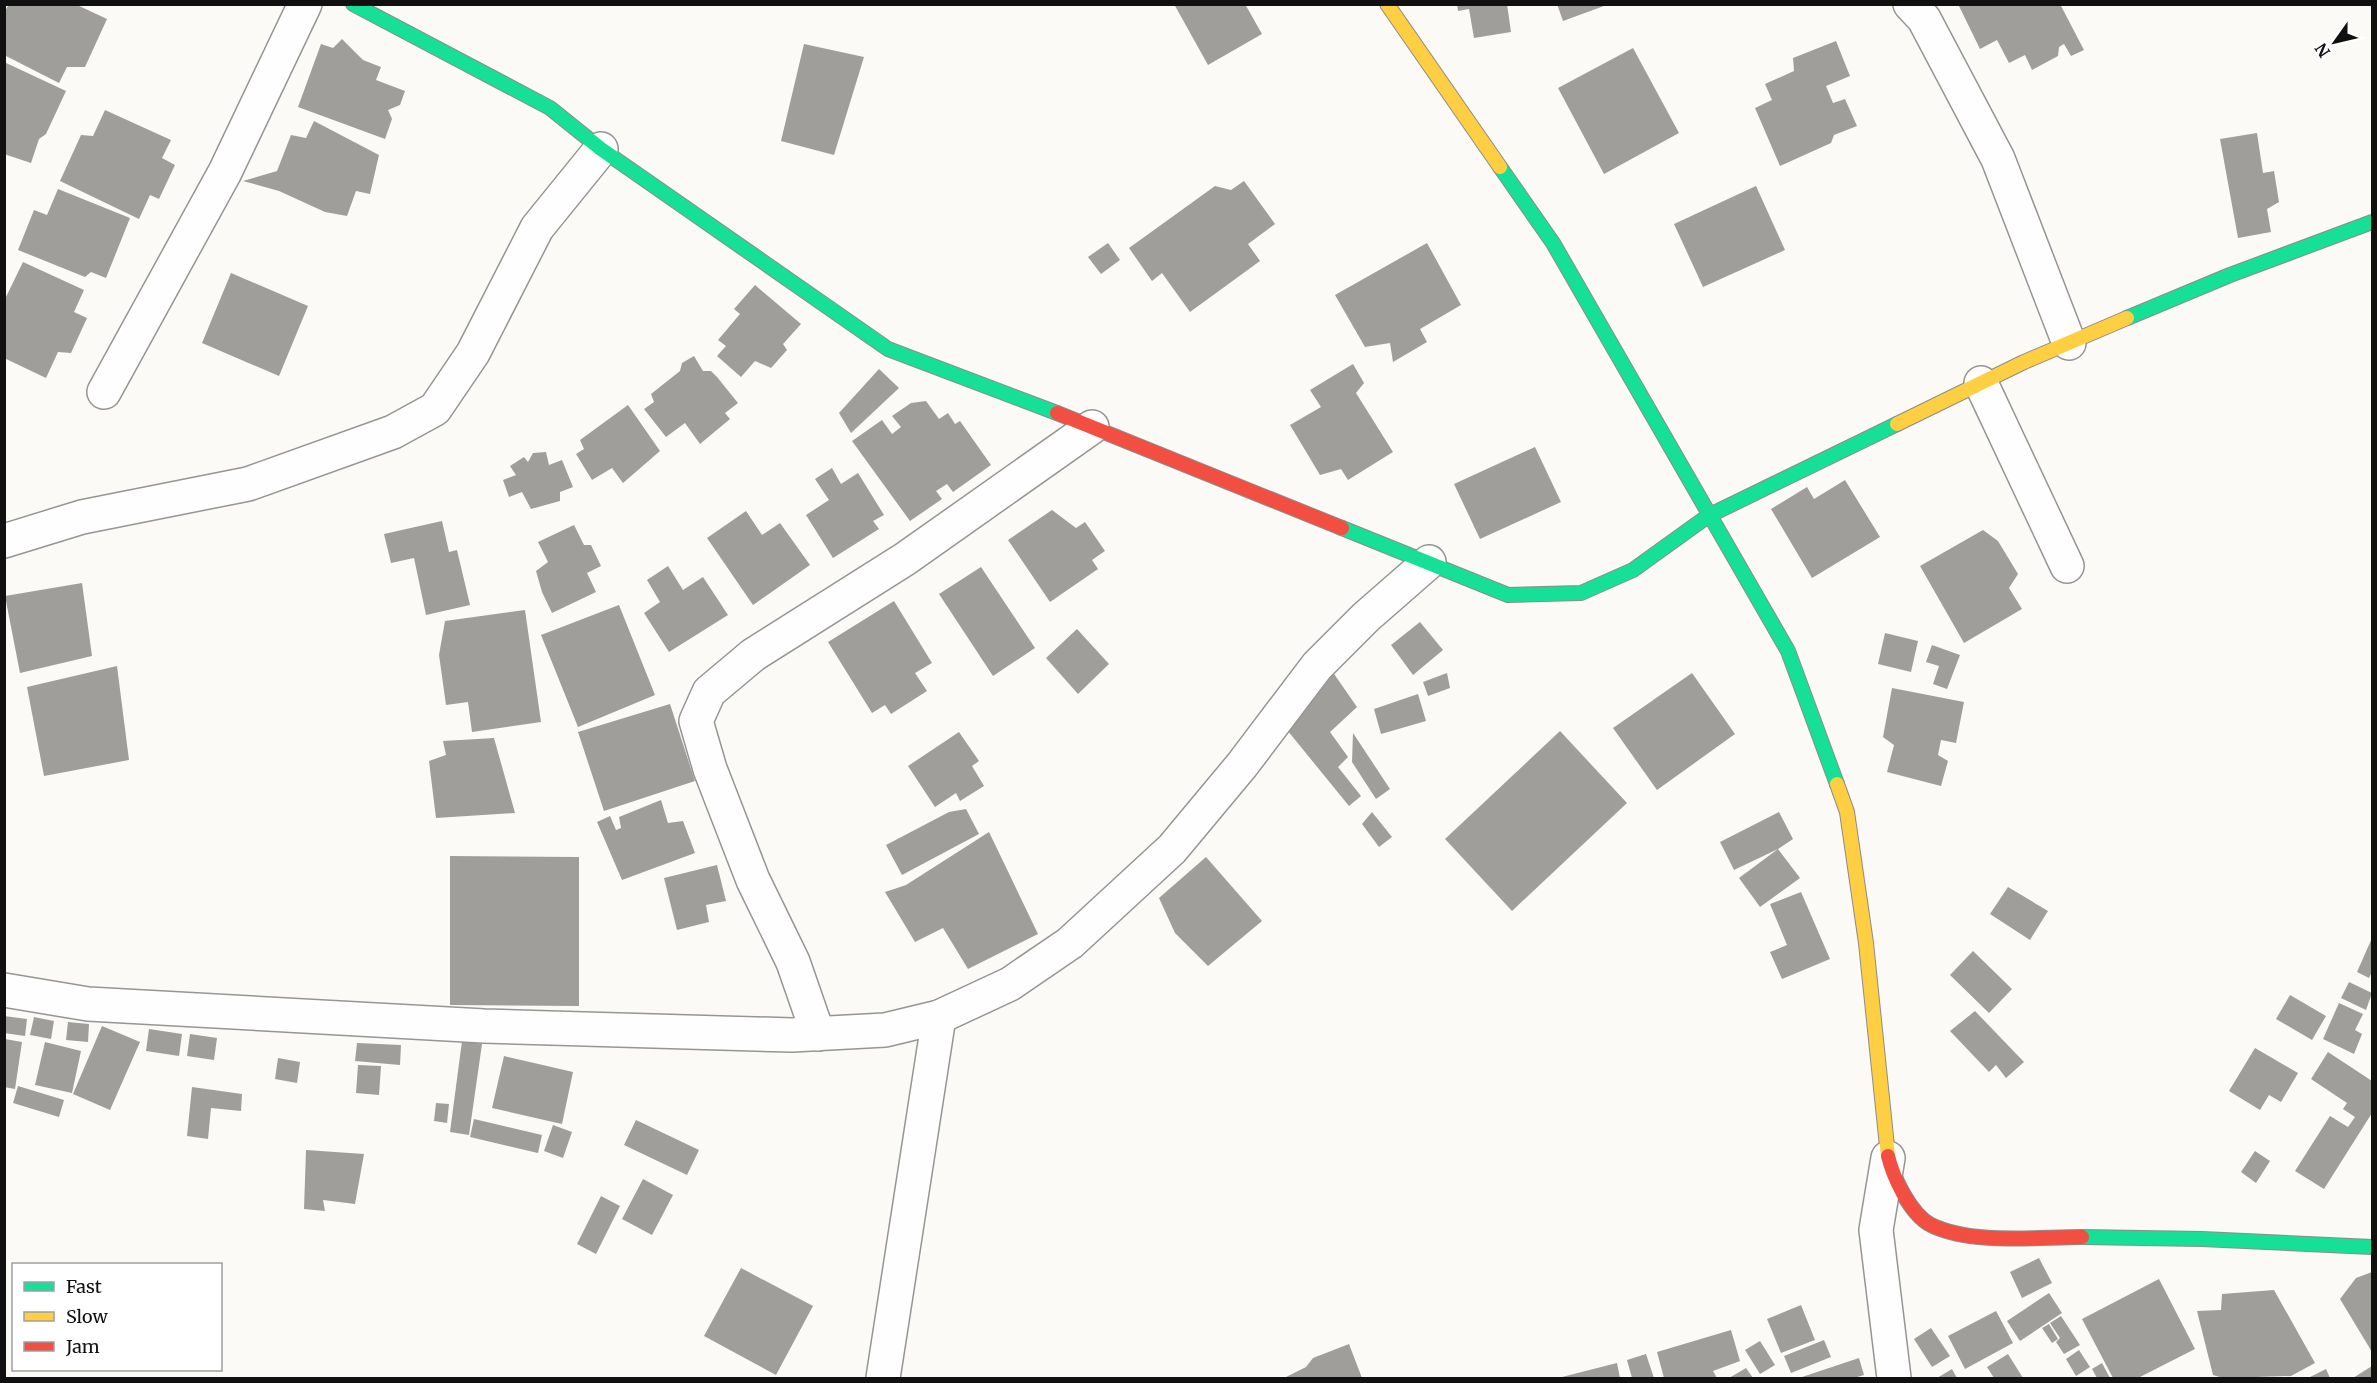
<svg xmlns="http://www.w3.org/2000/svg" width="2377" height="1383" font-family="Merriweather,serif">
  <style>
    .building { fill: #a09e9b }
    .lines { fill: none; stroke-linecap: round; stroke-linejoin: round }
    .street-casing { stroke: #969594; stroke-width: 36 }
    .fast-casing { stroke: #8d8c8a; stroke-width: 16 }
    .slow-casing { stroke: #8d8c8a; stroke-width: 16 }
    .jam-casing { stroke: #8d8c8a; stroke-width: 16 }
    .street { stroke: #fffefe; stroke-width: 33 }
    .fast { stroke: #16e098; stroke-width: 14 }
    .slow { stroke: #ffcf43; stroke-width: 14 }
    .jam { stroke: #f24e42; stroke-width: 14 }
  </style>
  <rect width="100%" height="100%" fill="#fcfaf6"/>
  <g class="building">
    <polygon points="9,4 75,4 107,19 85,67 67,67 59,83 4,55 4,13"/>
    <polygon points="1174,4 1245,4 1262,34 1208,65"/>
    <polygon points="1457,4 1507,4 1511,32 1474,38 1469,9 1458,11"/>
    <polygon points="1557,4 1604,4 1604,6 1563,21"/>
    <polygon points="1958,4 2060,4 2084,50 2071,56 2064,44 2059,47 2058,56 2032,70 2025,55 2009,63 1997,40 1980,49"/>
    <polygon points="342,39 363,60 381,67 376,80 405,91 400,105 388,110 392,119 385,139 298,107 321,44 333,48"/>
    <polygon points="1836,41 1850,76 1826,86 1833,103 1845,99 1857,126 1834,135 1831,143 1780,166 1755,108 1772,100 1765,84 1794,71 1793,58"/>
    <polygon points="804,44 864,57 834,155 781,141"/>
    <polygon points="1633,48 1679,133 1604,174 1558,88"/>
    <polygon points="4,62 66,91 46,134 39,139 31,163 4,154"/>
    <polygon points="105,110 171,140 162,158 175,165 159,199 150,195 139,219 60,181 81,135 93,136"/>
    <polygon points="314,121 379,155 370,194 356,191 347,216 325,212 279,191 243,181 277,171 291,135 306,138"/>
    <polygon points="2257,133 2263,173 2274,171 2279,202 2267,209 2271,232 2238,238 2220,139"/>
    <polygon points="1244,181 1275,224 1248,244 1260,261 1190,312 1162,273 1152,281 1129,248 1215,186 1231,190"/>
    <polygon points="1756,186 1785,250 1703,287 1674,224"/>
    <polygon points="58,189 130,218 106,278 91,272 85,277 18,250 34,210 47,215"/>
    <polygon points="1108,243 1120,260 1101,274 1088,257"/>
    <polygon points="1427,243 1461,305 1420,329 1427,342 1393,362 1390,343 1365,347 1335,295"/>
    <polygon points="23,262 84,290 74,312 87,318 71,353 58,352 46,378 4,358 4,301"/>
    <polygon points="231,273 308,306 279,376 202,343"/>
    <polygon points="755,285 801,324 783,344 787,350 771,368 755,361 741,377 717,356 726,346 718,340 740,314 734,309"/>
    <polygon points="694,356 703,371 711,371 717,377 738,403 725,413 730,419 700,444 685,423 666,437 644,409 654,402 651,394 680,371 682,363"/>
    <polygon points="1353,364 1364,383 1356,393 1393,452 1348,480 1341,469 1320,475 1290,425 1321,407 1310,390"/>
    <polygon points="879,369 899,388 851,433 839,413"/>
    <polygon points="926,401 939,419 948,413 955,424 960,421 991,465 953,492 947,484 936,491 942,499 910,521 852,441 882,420 892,434 901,427 892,416 911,403"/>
    <polygon points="628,405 660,451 623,483 612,468 592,480 576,454 584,449 580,440"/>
    <polygon points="1535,447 1561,502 1480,539 1454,484"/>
    <polygon points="546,452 549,465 562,460 573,487 560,492 560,501 531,509 522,492 509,497 503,480 516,475 510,466 524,457 528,462 533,453"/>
    <polygon points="832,468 841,484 858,473 884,515 873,521 879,529 833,558 806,515 829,500 815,479"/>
    <polygon points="1845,480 1880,537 1812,578 1771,509 1807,487 1814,499"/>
    <polygon points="1052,510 1076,528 1085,522 1105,551 1092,560 1098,569 1050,602 1008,540"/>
    <polygon points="746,511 762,535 780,523 810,565 753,605 707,538"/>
    <polygon points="442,521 449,552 457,550 470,605 426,615 414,558 391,563 384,534"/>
    <polygon points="574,525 584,545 591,545 601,566 587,573 596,592 552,613 542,592 536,571 548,562 538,542"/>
    <polygon points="1983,530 1998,541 2018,574 2009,588 2022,609 1964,643 1920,566"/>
    <polygon points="668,566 683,590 703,577 728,615 669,652 644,613 660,602 647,580"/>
    <polygon points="981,567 1035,648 993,676 939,594"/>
    <polygon points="82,583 92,656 20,673 5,596"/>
    <polygon points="894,601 932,663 915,673 927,691 891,714 885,705 872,713 828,642"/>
    <polygon points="619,605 655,695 578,727 541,635"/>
    <polygon points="525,610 541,722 472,732 468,702 446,705 439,655 445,621"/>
    <polygon points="1420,622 1443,650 1413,675 1391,645"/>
    <polygon points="1077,629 1109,664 1078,694 1046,658"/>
    <polygon points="1885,633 1918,641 1911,672 1878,664"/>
    <polygon points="1932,645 1960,655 1947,689 1933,684 1939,666 1926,662"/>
    <polygon points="117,666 129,760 44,776 27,687"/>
    <polygon points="1332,671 1357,707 1330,732 1348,757 1338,767 1361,796 1349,806 1283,725"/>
    <polygon points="1447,673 1450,688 1428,696 1423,682"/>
    <polygon points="1692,673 1735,734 1657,790 1613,728"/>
    <polygon points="1892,688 1964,702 1956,743 1941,740 1938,755 1948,761 1941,786 1887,772 1894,745 1883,737"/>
    <polygon points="1418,694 1426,721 1381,734 1374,709"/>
    <polygon points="670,704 695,781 604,811 578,732"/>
    <polygon points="1560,731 1627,803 1512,911 1445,839"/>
    <polygon points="959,732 979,761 972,766 984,786 960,801 956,793 935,807 908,766"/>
    <polygon points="1353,733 1390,789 1376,799 1352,762"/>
    <polygon points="494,738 515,813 436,818 429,761 446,755 443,741"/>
    <polygon points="661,800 668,823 683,821 695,853 622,880 597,822 610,816 616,830 621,828 619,817"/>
    <polygon points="966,809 979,834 902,875 886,845 949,812"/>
    <polygon points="1372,812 1392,837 1379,847 1362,824"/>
    <polygon points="1779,812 1793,839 1778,849 1800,878 1760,907 1739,878 1778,849 1734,870 1720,842"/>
    <polygon points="989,832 1038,934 968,969 943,928 915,942 885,892 906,885"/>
    <polygon points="450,856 579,857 579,1006 450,1005"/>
    <polygon points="1206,857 1262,921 1208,966 1175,933 1159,898"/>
    <polygon points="717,865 726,901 706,905 709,922 677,930 664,878"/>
    <polygon points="2008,887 2048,911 2030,940 1990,914"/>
    <polygon points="1801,892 1830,959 1782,979 1770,952 1787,945 1770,904"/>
    <polygon points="2372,938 2372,972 2369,978 2357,972"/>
    <polygon points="1973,951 2012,989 1989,1013 1950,975"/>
    <polygon points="2349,982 2372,993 2366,1010 2341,998"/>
    <polygon points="2290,995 2326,1016 2312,1040 2276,1019"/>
    <polygon points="2339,1003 2363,1014 2355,1030 2362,1034 2354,1054 2323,1039"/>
    <polygon points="1975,1011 2024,1062 2006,1078 1996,1065 1989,1072 1950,1031"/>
    <polygon points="4,1016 27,1019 25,1036 4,1033"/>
    <polygon points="34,1017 54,1021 51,1039 30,1035"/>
    <polygon points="68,1022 89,1024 88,1042 66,1040"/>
    <polygon points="102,1026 140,1042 110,1110 73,1094"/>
    <polygon points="149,1029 182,1034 179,1056 146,1051"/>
    <polygon points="190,1034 217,1038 214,1060 187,1056"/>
    <polygon points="5,1039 22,1042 15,1089 4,1087"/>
    <polygon points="462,1041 482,1044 469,1135 450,1132"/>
    <polygon points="45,1042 81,1051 72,1093 35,1085"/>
    <polygon points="357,1043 401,1045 400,1065 355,1061"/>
    <polygon points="2255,1048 2298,1073 2281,1102 2269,1095 2260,1110 2229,1091"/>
    <polygon points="2328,1052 2372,1081 2372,1113 2324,1189 2295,1171 2330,1116 2348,1127 2355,1117 2343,1109 2347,1103 2311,1079"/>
    <polygon points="504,1056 573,1072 562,1124 492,1108"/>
    <polygon points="278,1058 300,1062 297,1083 275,1079"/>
    <polygon points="358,1065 381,1066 379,1095 356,1093"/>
    <polygon points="18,1086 64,1100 59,1117 13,1103"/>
    <polygon points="192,1087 242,1094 241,1111 211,1108 208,1139 187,1136"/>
    <polygon points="436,1103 449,1104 447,1123 434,1121"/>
    <polygon points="474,1119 542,1135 538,1153 470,1137"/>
    <polygon points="636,1120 699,1150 687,1175 624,1145"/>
    <polygon points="553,1125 572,1132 563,1158 544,1151"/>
    <polygon points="306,1150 364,1154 355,1204 323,1200 325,1211 304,1209"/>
    <polygon points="2255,1151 2270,1161 2256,1183 2241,1172"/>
    <polygon points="643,1179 673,1195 652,1235 622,1219"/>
    <polygon points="601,1196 620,1206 596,1254 577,1244"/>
    <polygon points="2039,1258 2052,1283 2022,1298 2010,1272"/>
    <polygon points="741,1268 813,1306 776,1375 704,1336"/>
    <polygon points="2372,1272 2372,1352 2340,1299 2356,1278"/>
    <polygon points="2159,1279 2195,1349 2138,1378 2113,1378 2082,1319"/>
    <polygon points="2274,1290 2315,1363 2291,1376 2223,1378 2213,1375 2197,1311 2221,1310 2222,1294"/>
    <polygon points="2049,1293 2062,1313 2020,1341 2007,1321"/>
    <polygon points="1801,1305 1815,1340 1781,1353 1767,1319"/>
    <polygon points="1996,1311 2013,1343 1965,1369 1948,1336"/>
    <polygon points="2061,1316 2080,1345 2064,1354 2056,1342 2060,1338 2050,1323"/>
    <polygon points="2049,1324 2058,1339 2052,1343 2042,1328"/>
    <polygon points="1931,1328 1950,1356 1932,1367 1914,1339"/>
    <polygon points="1731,1330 1740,1361 1713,1371 1717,1378 1664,1378 1657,1352"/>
    <polygon points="1824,1340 1831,1357 1791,1373 1784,1356"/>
    <polygon points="1760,1341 1775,1365 1760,1374 1745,1350"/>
    <polygon points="1349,1344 1362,1378 1284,1378 1306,1367 1313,1358"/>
    <polygon points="2079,1350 2090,1367 2076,1376 2066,1359"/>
    <polygon points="1646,1354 1654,1378 1632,1378 1627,1360"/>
    <polygon points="2008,1354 2023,1378 1994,1378 1987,1367"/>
    <polygon points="1859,1358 1864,1375 1854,1378 1799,1378"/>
    <polygon points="1617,1363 1620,1378 1558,1378"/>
    <polygon points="2102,1363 2110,1378 2097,1378 2092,1369"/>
    <polygon points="2372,1366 2372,1378 2353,1378"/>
    <polygon points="1746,1368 1753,1378 1729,1378"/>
    <polygon points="1952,1369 1957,1378 1937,1378"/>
    <polygon points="2326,1369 2330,1378 2308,1378"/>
  </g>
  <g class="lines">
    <defs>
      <g id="street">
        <polyline points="1910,4 1924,19 1998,159 2069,343"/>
        <polyline points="1981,383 2067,566"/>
        <polyline points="104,392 225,172 305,4"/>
        <polyline points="4,541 82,517 248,484 393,432 435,409 473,353 537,228 601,149"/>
        <polyline points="4,990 88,1004 484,1026 792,1035 885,1030 939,1017 1010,984 1070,943 1172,849 1242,765 1317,666 1366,617 1429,562"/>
        <polyline points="818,1034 793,962 753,880 710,769 696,721 709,692 753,655 905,559 1092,427"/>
        <polyline points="1888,1158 1876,1230 1894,1378"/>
        <polyline points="883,1378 939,1017"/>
      </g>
      <g id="fast">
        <polyline points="353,4 550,108 601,149 888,349 1057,413"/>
        <polyline points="1500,167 1553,243 1788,651 1837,784"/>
        <polyline points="2127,318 2230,275 2372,222"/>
        <polyline points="1342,528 1508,595 1581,593 1633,570 1708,516 1897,424"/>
        <polyline points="2082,1237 2202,1239 2372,1247"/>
      </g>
      <g id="slow">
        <polyline points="1387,4 1500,167"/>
        <polyline points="1897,424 2024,362 2127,318"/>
        <polyline points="1837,784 1847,812 1866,943 1888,1156"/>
      </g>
      <g id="jam">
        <polyline points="1057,413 1342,528"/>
        <path d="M1888 1156C1893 1177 1910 1214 1931 1225 1972 1245 2036 1237 2082 1237"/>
      </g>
    </defs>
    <use href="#street" class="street-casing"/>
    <use href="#fast" class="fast-casing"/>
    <use href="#slow" class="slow-casing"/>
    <use href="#jam" class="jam-casing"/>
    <use href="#street" class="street"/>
    <use href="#fast" class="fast"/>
    <use href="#slow" class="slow"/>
    <use href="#jam" class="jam"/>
  </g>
  <rect width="2377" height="1383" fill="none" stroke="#101010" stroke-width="12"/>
  <rect x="12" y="1263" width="210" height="108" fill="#ffffff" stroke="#9f9f9f" stroke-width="1.5"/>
  <rect x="24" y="1282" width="30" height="9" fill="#16e098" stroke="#9f9f9f" stroke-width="1.5"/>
  <text x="66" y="1293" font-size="18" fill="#101010">Fast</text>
  <rect x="24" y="1312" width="30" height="9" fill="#ffcf43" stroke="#9f9f9f" stroke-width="1.5"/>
  <text x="66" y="1323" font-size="18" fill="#101010">Slow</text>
  <rect x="24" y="1342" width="30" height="9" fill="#f24e42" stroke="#9f9f9f" stroke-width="1.5"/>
  <text x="66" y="1353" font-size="18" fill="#101010">Jam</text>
  <g transform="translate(2335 42) rotate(236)" stroke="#ffffff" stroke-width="4.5" paint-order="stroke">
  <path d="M0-4.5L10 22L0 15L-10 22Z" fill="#101010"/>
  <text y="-9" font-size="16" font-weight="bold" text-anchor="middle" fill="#101010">N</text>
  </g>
</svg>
